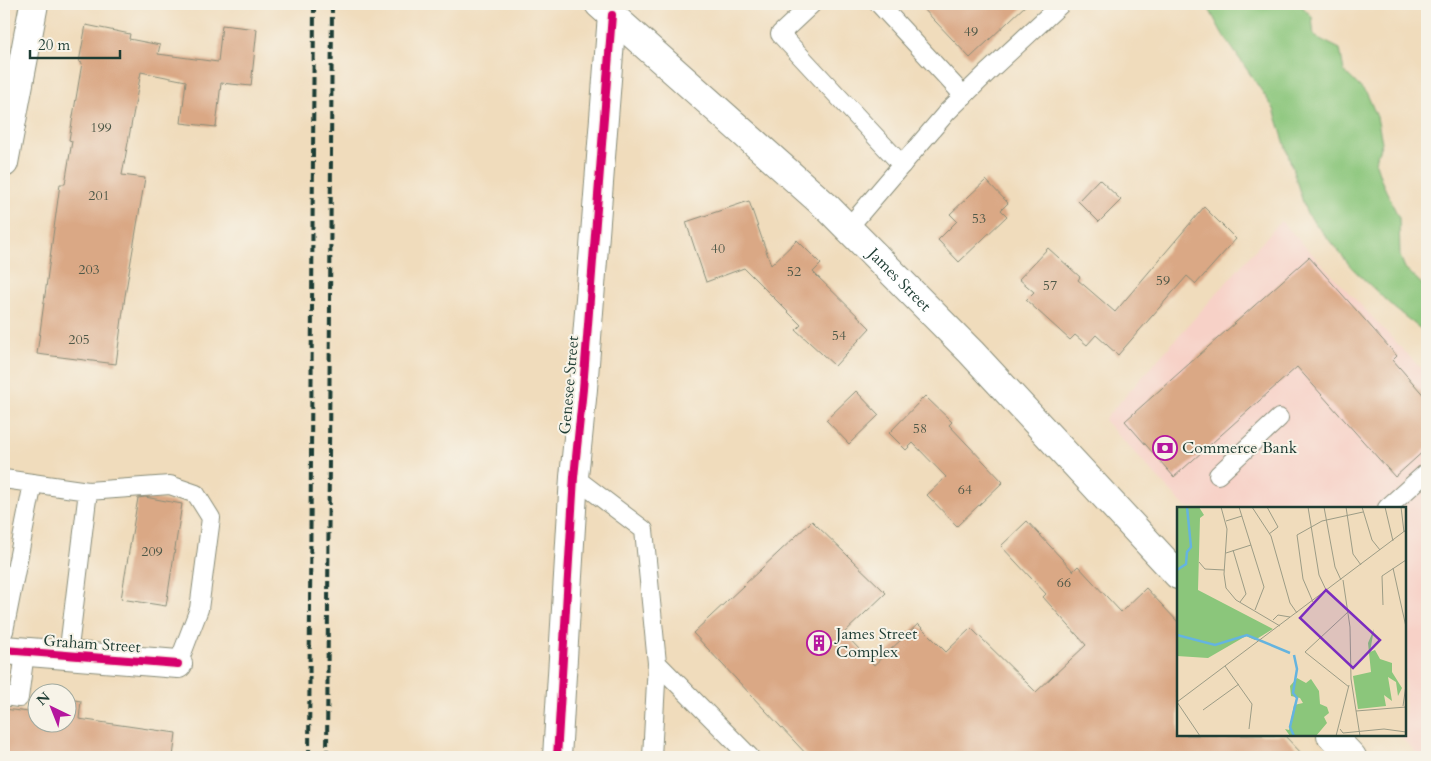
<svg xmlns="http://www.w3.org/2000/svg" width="1431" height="761" font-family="Cardo,serif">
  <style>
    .built { fill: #f7d1c7 }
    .green { fill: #8bc67b; stroke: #558258 }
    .building { fill: #daa885 }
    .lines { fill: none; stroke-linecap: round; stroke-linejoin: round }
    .lane-casing { stroke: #888c78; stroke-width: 20 }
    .street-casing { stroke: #888c78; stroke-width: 30 }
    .secondary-casing { stroke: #888c78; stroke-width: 30 }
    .lane { stroke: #fff; stroke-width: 18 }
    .street { stroke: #fff; stroke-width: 28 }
    .secondary { stroke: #fff; stroke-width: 28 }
    .rail { stroke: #1f3d34; stroke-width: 4; stroke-dasharray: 8 4; stroke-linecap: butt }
    .cycleway-casing { stroke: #f7f3e8; stroke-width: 11 }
    .cycleway { stroke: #d6006c; stroke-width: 8 }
    .labels { text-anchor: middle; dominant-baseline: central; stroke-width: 4; stroke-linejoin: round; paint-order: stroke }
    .number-label { font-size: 14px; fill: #4e5848 }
    .street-label { font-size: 16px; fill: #1f3d34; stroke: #f7f3e8 }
    .poi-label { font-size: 16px; fill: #1f3d34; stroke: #f7f3e8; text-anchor: start }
    .inset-river { fill: none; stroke: #65b4df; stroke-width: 2.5 }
    .inset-road { fill: none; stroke: #9c9c86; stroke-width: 1 }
    .view { fill: #7b2cbf; fill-opacity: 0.15; stroke: #7b2cbf; stroke-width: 2.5 }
    .inset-edge { fill: none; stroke: #1f3d34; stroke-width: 2.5 }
  </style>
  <rect width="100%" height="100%" fill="#f7f3e8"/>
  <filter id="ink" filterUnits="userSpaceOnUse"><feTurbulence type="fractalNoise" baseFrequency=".02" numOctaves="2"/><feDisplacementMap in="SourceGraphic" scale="10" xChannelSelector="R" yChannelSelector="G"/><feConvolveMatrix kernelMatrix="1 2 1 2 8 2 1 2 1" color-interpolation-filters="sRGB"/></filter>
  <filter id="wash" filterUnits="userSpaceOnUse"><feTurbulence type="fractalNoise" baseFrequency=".0096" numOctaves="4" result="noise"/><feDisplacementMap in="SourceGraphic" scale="20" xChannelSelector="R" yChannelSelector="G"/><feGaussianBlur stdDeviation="1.12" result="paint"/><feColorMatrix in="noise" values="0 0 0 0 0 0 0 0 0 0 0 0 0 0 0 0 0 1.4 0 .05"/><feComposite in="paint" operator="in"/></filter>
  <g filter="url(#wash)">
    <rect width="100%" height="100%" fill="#f0dcbc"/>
    <polygon class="built" points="1281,221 1427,375 1427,757 1420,757 1399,735 1405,735 1405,508 1186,508 1104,420"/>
    <polygon class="green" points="1208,4 1300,4 1312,17 1314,36 1340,49 1344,71 1367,94 1377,117 1382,142 1375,161 1382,182 1399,218 1400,256 1405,268 1427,289 1427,334 1394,308 1352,268 1306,212 1274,109 1222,33 1209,9"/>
    <g id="blocks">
      <g class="building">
        <polygon points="919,4 1027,4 970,58"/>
        <polygon points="86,25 130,34 129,39 160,45 158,54 218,62 222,25 257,29 251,86 221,83 216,127 181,123 186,81 141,72 122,175 145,178 125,296 116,364 37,354 60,184 65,184 72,141 69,140 82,63 79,62"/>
        <polygon points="1099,179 1121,200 1099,222 1078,201"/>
        <polygon points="986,180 1008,203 1001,210 1007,216 959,262 938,240 957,221 950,214"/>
        <polygon points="749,201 771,265 797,240 821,264 813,272 870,328 835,366 796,330 801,325 744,268 706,282 686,222"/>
        <polygon points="1204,207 1236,239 1196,284 1187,276 1118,355 1096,335 1087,345 1075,335 1070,340 1026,300 1034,292 1019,279 1048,248 1080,277 1078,280 1115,312"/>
        <polygon points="1309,257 1397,356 1393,360 1427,399 1427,448 1395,477 1297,367 1174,477 1125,421"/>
        <polygon points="856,391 879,415 849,444 826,420"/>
        <polygon points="925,396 952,422 949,425 1003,482 957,526 927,495 946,477 913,443 906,450 889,433"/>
        <polygon points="145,497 182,504 166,606 121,599 138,498"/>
        <polygon points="812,521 886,593 844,633 874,665 918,624 946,652 971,628 1036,692 1086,645 1043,597 1046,594 1001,546 1027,521 1073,571 1078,566 1121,612 1146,588 1178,622 1178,735 1284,735 1305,757 809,757 693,633"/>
        <polygon points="68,699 81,701 79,719 176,733 173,757 4,757 4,709 37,713 38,708 38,724 68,724"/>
      </g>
    </g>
  </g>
  <g filter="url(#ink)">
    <use href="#blocks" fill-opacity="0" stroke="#888c78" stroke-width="1"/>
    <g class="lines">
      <defs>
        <g id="lane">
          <polyline points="812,4 780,34 902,165"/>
          <polyline points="879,4 964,96"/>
          <polyline points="848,228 947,112 989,71 1061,4"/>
          <polyline points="1218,475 1279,418"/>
          <polyline points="574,477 644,530 657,663 652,757"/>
          <polyline points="4,479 88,491 68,656"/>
          <polyline points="88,491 170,485 196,494 211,518 199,609 178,664"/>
          <polyline points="1387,508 1427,472"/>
          <polyline points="4,631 33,483"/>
          <polyline points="657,663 750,757"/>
          <polyline points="4,696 19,698 25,652"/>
        </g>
        <g id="street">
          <polyline points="4,650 178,664"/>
          <polyline points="557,757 574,477 583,389 612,15"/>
        </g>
        <g id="secondary">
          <path id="s1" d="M599 4 829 209 971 352 1178 575"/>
          <polyline points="4,163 34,4"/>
          <polyline points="1331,735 1352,757"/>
        </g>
      </defs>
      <use href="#lane" class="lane-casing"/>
      <use href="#street" class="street-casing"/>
      <use href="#secondary" class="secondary-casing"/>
      <use href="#lane" class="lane"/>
      <use href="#street" class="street"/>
      <use href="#secondary" class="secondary"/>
      <g class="rail">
        <polyline points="309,757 314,4"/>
        <polyline points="327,757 332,4"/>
      </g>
      <defs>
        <g id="cycleway">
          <polyline points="4,650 178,664"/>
          <polyline points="557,757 574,477 583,389 612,15"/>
        </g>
      </defs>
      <use href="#cycleway" class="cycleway-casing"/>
      <use href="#cycleway" class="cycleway"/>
    </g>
  </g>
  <defs>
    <symbol id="bank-ring" viewBox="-11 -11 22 22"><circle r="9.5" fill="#f7f3e8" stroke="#b5179e" stroke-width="1.5"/><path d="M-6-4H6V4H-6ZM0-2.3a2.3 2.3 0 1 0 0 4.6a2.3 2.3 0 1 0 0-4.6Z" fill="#b5179e"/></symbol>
    <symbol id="building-ring" viewBox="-11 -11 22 22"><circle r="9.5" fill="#f7f3e8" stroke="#b5179e" stroke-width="1.5"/><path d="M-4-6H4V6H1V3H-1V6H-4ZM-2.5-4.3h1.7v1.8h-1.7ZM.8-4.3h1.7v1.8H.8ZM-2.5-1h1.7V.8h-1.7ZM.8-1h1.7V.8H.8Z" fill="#b5179e"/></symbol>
  </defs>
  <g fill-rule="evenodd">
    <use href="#bank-ring" x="1151" y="434" width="28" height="28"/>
    <use href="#building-ring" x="805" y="629" width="28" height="28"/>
  </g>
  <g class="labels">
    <g class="number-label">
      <text x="971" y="31">49</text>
      <text x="101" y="127">199</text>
      <text x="99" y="195">201</text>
      <text x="979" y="218">53</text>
      <text x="718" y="248">40</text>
      <text x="89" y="269">203</text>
      <text x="794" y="271">52</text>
      <text x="1163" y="280">59</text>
      <text x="1050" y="285">57</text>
      <text x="839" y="335">54</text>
      <text x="79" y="339">205</text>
      <text x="920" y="428">58</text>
      <text x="965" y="489">64</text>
      <text x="152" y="551">209</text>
      <text x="1064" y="582">66</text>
    </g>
    <g class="street-label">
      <text stroke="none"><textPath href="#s1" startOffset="408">James Street</textPath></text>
      <text transform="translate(569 385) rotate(-85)">Genesee Street</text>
      <text transform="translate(92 644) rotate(4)">Graham Street</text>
    </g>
    <g class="poi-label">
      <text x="1182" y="448">Commerce Bank</text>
      <text x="836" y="634">James Street<tspan x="836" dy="18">Complex</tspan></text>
    </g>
  </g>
  <g transform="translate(1177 507)">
    <rect width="229" height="229" fill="#f0dcbc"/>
    <path d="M0 0H22L27 8 23 11 21 83 96 122 78 133 69 129 31 151 0 149ZM197 122 193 145 198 143 203 152 215 156V165L225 181 221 189 219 175 211 170 215 194 207 188 209 199 181 202 176 169 194 165 191 136ZM120 171 129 176 134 172 142 184 143 197 150 200 152 206 147 210 150 216 139 229H113L108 222 112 223 117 198 126 196 123 191 114 189 113 179Z" fill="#8bc67b"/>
    <path class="inset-river" d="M0 63 9 57 10 45 14 40 10 0M0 128 38 138 70 128 113 146M117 229 113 220 120 191 116 186 120 162 117 148"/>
    <path class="inset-road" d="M44 0 50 22 47 67 49 81 59 93 103 119M62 0 87 80 78 103M75 0 94 29 113 96 120 106M90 0 101 20 92 27M131 0 142 68 150 85M147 0 158 60 164 73M169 0 176 47 184 58M185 0 195 33 203 43M208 0 216 34M224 0 227 25M49 14 65 9M56 43 69 87 63 95M49 46 74 38M22 55 28 62 47 63M216 61 229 120M166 73 173 120 174 172 183 229M136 95 126 72 120 28 145 14 186 5M206 98 205 69 229 53M171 105 128 145 172 180M96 113 101 108 113 110M48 159 75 197 72 222M0 195 23 229M0 195 229 23M226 199 229 178M26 203 62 177M179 204 229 200M163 222 166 226 207 222 229 225M159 229 172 178"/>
    <path class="view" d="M149 83 203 133 176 161 123 111Z"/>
    <rect width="229" height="229" class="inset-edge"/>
  </g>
  <rect width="1431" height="761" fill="none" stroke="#f7f3e8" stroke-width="20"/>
  <g transform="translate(52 708) rotate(317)"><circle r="24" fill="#f7f3e8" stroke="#a1aaa0"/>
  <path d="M0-4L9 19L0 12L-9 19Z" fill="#b5179e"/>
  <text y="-8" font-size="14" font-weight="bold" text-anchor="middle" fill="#1f3d34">N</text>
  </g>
  <path d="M30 50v8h90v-8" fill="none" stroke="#1f3d34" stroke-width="2.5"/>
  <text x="38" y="50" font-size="15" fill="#1f3d34" stroke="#f7f3e8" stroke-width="4" paint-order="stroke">20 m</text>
</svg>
